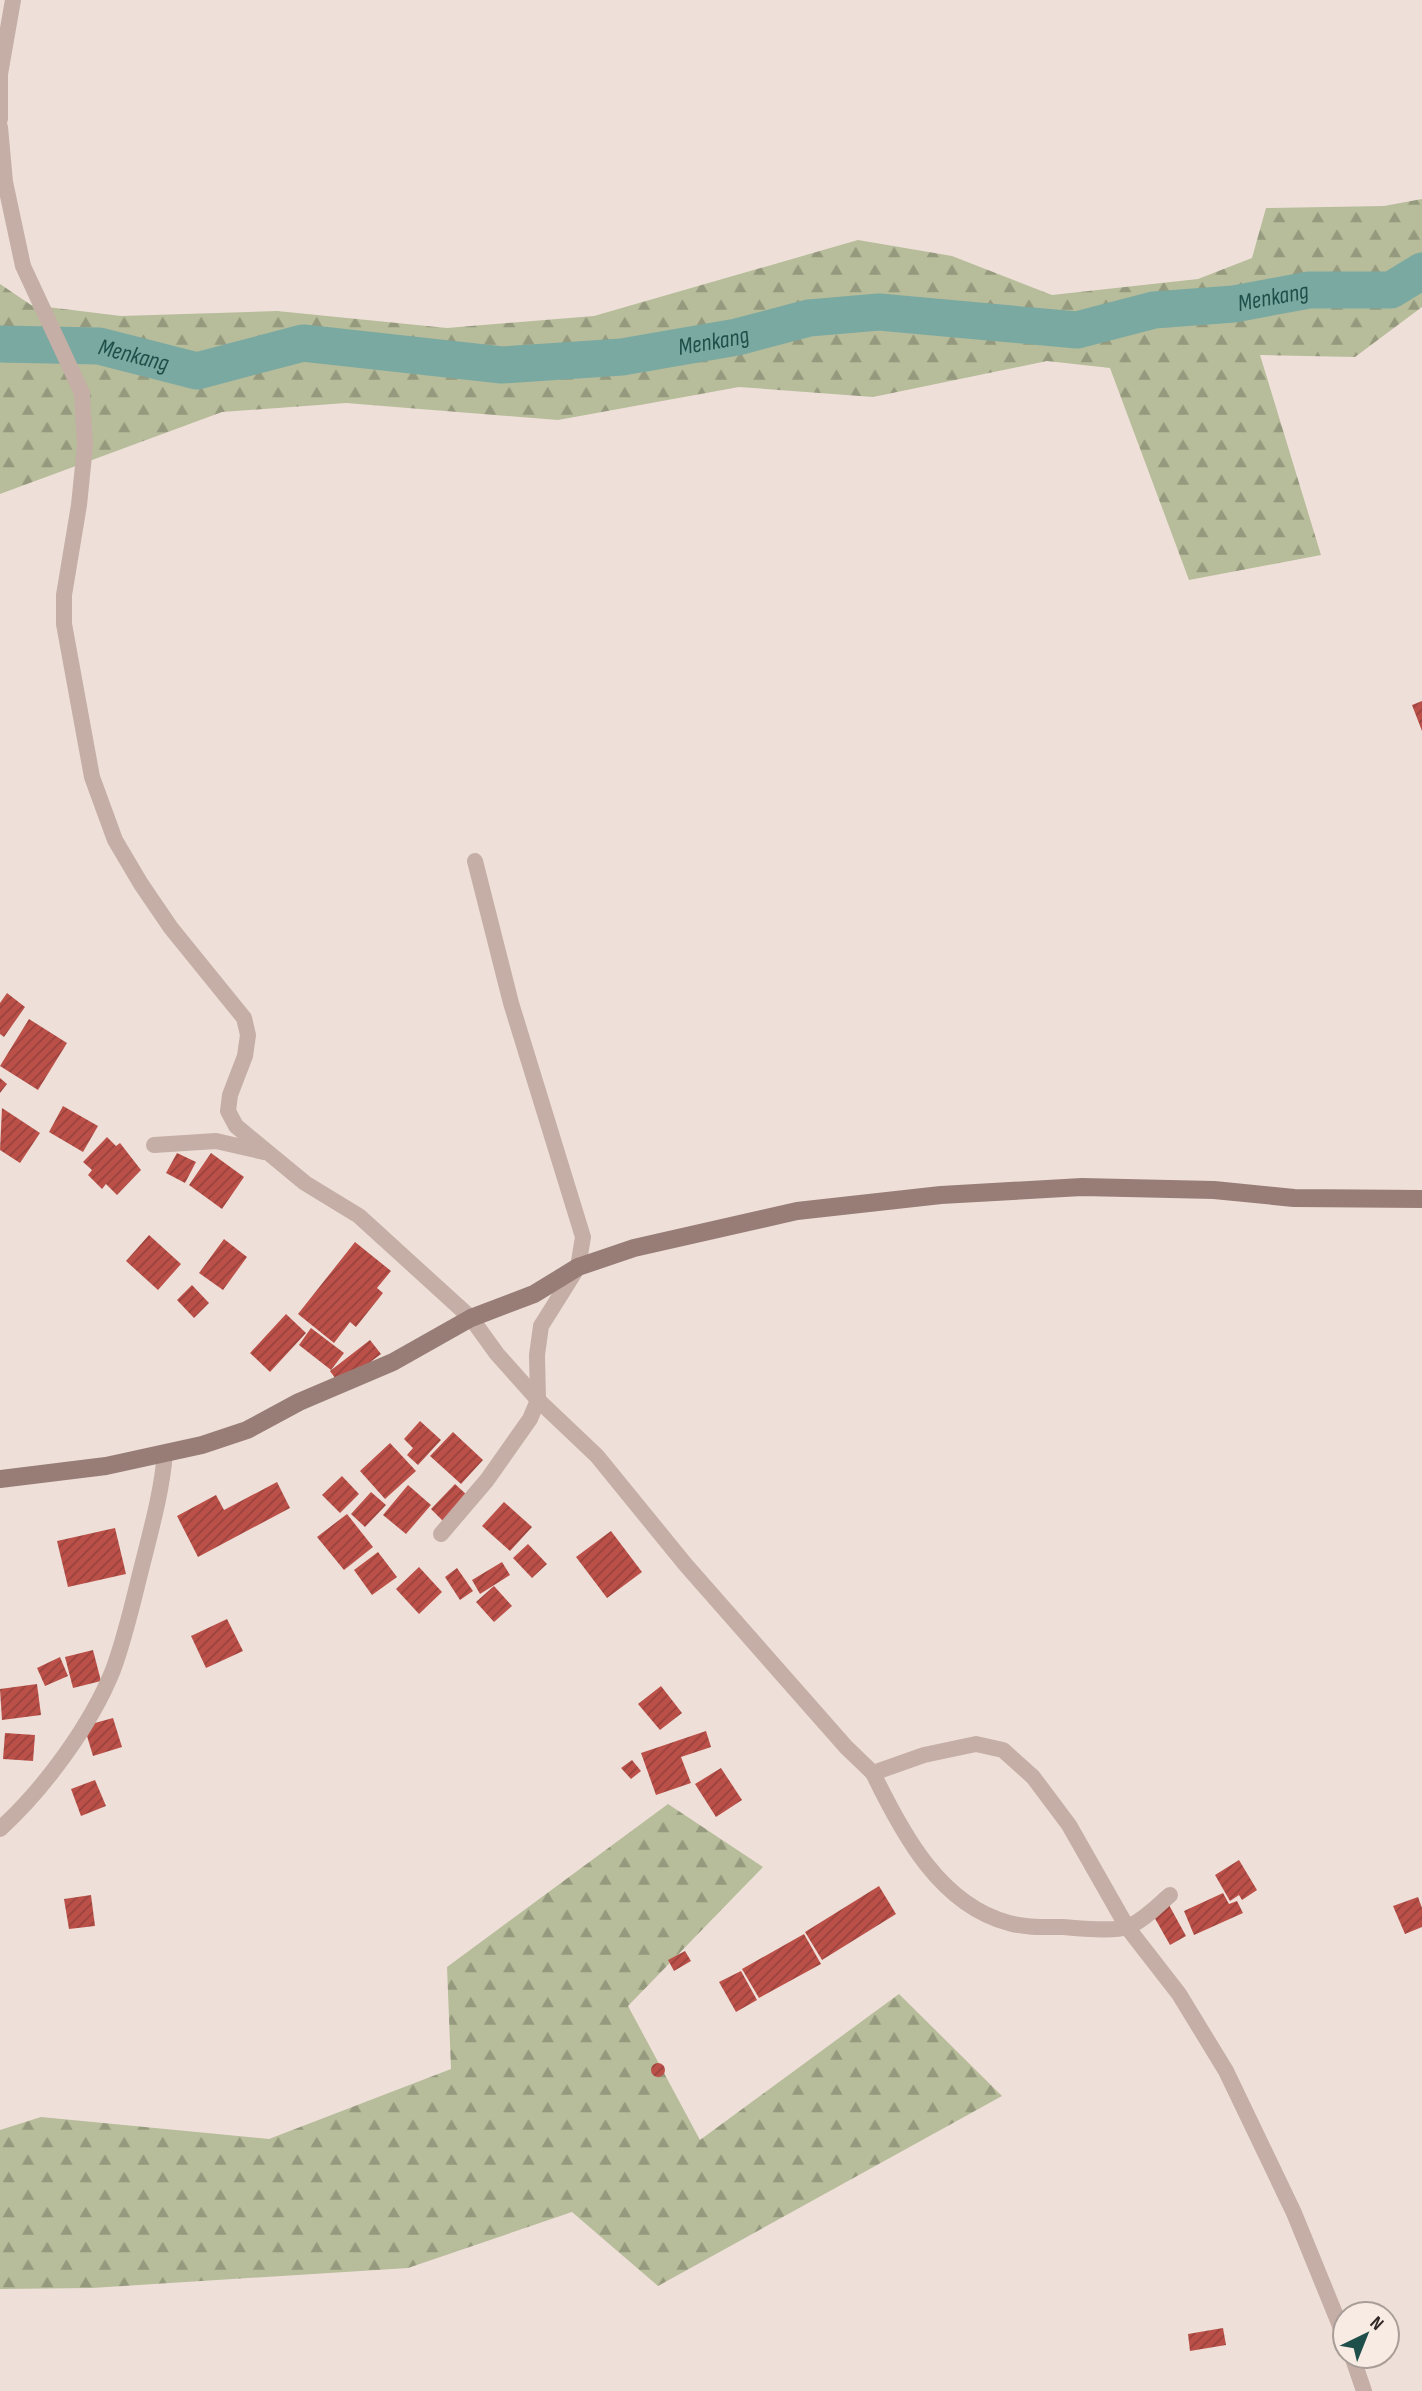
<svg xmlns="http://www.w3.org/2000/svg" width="1422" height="2391" font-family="'Sofia Sans Condensed',sans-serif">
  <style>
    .forest { fill: url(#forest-firs) }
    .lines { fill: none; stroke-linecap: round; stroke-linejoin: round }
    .river { stroke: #7aa9a2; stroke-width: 37 }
    .building { fill: url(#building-hatch) }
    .street { stroke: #c5aea6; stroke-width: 16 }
    .secondary { stroke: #987d77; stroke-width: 18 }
    .labels { text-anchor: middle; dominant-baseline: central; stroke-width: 7; stroke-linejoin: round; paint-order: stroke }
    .water-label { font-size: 24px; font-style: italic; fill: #1f4f4a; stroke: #f7ebe4 }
  </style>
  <defs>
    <pattern id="forest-firs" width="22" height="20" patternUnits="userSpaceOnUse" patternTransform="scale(1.75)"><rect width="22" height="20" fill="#b7bc9a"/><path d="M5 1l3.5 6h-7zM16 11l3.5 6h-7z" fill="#95997d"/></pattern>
    <pattern id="building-hatch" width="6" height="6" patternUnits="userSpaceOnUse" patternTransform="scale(1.75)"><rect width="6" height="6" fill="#bb5049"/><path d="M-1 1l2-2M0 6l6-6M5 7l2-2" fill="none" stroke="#99423d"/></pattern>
  </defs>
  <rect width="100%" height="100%" fill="#eee0d8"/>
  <g class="forest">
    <polygon points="1422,199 1422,307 1355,357 1260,355 1321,555 1189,580 1110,368 1047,361 873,397 739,387 558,420 346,403 222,412 0,494 0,284 31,305 121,316 277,311 447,328 594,316 858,240 952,256 1052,295 1198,279 1252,258 1266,208 1384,206"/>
    <polygon points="668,1804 763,1867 628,2006 700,2140 899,1994 1002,2096 658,2286 572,2212 408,2268 92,2288 0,2289 0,2130 41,2117 269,2139 451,2069 447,1967"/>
  </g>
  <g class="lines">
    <path class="river" id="s1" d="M0 344 99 346 197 371 303 343 502 365 622 357 737 337 809 318 879 312 1077 330 1154 310 1234 304 1309 290H1391L1422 271"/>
  </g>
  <g class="building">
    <polygon points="1422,701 1422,731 1412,705"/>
    <polygon points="7,993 25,1007 4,1037 0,1034 0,1003"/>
    <polygon points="29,1019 67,1043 38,1090 0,1066"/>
    <polygon points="0,1078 7,1084 0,1093"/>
    <polygon points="63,1106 98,1126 83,1152 49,1132"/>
    <polygon points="2,1108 40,1133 20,1163 0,1150"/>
    <polygon points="107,1137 116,1146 120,1143 141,1170 117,1195 106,1184 102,1189 88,1175 92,1170 83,1162"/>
    <polygon points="177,1153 196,1162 185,1183 166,1173"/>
    <polygon points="211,1153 244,1177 222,1209 189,1185"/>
    <polygon points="149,1235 181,1264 158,1290 126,1261"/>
    <polygon points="224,1239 247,1257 223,1290 199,1273"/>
    <polygon points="355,1242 391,1271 377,1288 383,1293 356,1327 350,1322 334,1343 298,1314"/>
    <polygon points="192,1285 209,1303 194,1318 177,1300"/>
    <polygon points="286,1314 306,1333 270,1372 250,1353"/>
    <polygon points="311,1328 344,1353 331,1370 299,1345"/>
    <polygon points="370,1340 381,1354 340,1385 330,1371"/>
    <polygon points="420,1421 441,1440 418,1465 407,1455 413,1448 404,1439"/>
    <polygon points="453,1432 483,1460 461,1484 430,1456"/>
    <polygon points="390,1443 416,1471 385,1499 360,1471"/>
    <polygon points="342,1476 359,1494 340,1513 322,1495"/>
    <polygon points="277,1482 290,1508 198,1557 177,1516 216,1495 224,1510"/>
    <polygon points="455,1484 468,1496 444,1522 431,1509"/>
    <polygon points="408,1485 431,1505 406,1534 383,1515"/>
    <polygon points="371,1492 386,1505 365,1527 351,1514"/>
    <polygon points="504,1502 532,1527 510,1551 482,1526"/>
    <polygon points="347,1514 373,1547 344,1570 317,1537"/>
    <polygon points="115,1528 126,1574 68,1587 57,1541"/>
    <polygon points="611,1531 642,1572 607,1598 576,1557"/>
    <polygon points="528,1544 547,1564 532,1578 513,1558"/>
    <polygon points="378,1552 397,1577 372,1595 354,1570"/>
    <polygon points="502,1562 510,1575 480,1594 472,1580"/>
    <polygon points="419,1567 442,1592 419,1614 396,1589"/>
    <polygon points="457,1568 473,1591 460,1600 445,1577"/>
    <polygon points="494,1586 512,1606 494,1622 476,1602"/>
    <polygon points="227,1619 243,1651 206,1668 191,1636"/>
    <polygon points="93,1650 101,1681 73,1688 65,1657"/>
    <polygon points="60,1657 68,1676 45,1686 37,1668"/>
    <polygon points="37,1684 41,1715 2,1720 0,1689"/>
    <polygon points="661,1686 682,1713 660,1730 638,1704"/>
    <polygon points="113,1718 122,1747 93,1756 84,1726"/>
    <polygon points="706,1731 711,1747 681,1757 691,1783 656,1795 641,1753"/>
    <polygon points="5,1733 35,1735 33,1761 3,1759"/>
    <polygon points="632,1760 641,1771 631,1779 621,1768"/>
    <polygon points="721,1768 742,1800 716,1817 695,1784"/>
    <polygon points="95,1780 106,1806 81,1816 71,1789"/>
    <polygon points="1239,1860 1257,1890 1242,1900 1239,1895 1230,1901 1215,1875"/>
    <polygon points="879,1886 896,1914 822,1960 805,1932"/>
    <polygon points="1223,1893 1229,1904 1237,1901 1243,1913 1194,1935 1184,1911"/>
    <polygon points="91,1895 95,1926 69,1929 64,1899"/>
    <polygon points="1418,1897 1422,1908 1422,1927 1405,1934 1393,1906"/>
    <polygon points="1169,1905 1186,1936 1170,1945 1153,1915"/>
    <polygon points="804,1934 821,1964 759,1998 742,1969"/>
    <polygon points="685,1951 691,1961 674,1971 668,1960"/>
    <polygon points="741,1971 757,2000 736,2012 719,1982"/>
    <circle cx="658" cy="2070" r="7"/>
    <polygon points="1223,2328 1226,2345 1190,2351 1188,2334"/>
  </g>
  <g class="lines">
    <g class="street">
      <polyline points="0,119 0,74 13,0"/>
      <polyline points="0,127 5,182 23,266 82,393 85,446 79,505 64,595 64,624 92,777 115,840 141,884 171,928 244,1018 248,1035 245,1056 230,1095 228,1111 236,1126 305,1183 359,1216 471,1318 497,1354 538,1400 597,1456 685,1564 846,1747 873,1773 924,1755 976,1744 1003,1750 1033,1777 1069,1825 1127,1927 1179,1994 1226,2071 1294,2213 1345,2338"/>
      <polyline points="154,1145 216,1141 264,1152"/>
      <polyline points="441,1534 487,1480 530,1419 538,1400 537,1355 541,1326 578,1267 583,1237 511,1003 475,861"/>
      <path d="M873 1773C902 1833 940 1905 1009 1923 1026 1928 1045 1927 1063 1927 1078 1928 1113 1932 1127 1927 1142 1922 1158 1905 1170 1895"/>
      <path d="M0 1829C44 1789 91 1725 113 1670 126 1635 134 1597 143 1562 152 1526 162 1490 165 1453"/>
      <polyline points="1352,2356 1364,2391"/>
    </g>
    <polyline class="secondary" points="0,1479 106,1466 202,1445 247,1430 299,1402 393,1362 471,1318 534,1294 578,1267 634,1248 797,1211 941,1195 1082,1187 1214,1190 1294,1198 1422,1199"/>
  </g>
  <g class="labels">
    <g class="water-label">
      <text stroke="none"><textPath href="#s1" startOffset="1290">Menkang</textPath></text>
      <text stroke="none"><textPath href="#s1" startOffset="723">Menkang</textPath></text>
      <text stroke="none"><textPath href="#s1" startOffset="135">Menkang</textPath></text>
    </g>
  </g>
  <g transform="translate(1366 2335) rotate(43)"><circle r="33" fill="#f7ebe4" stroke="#a89d98" stroke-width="2"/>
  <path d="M0-5L12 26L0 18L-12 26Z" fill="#1f4f4a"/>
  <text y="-10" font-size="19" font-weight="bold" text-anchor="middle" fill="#322826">N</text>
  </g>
</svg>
